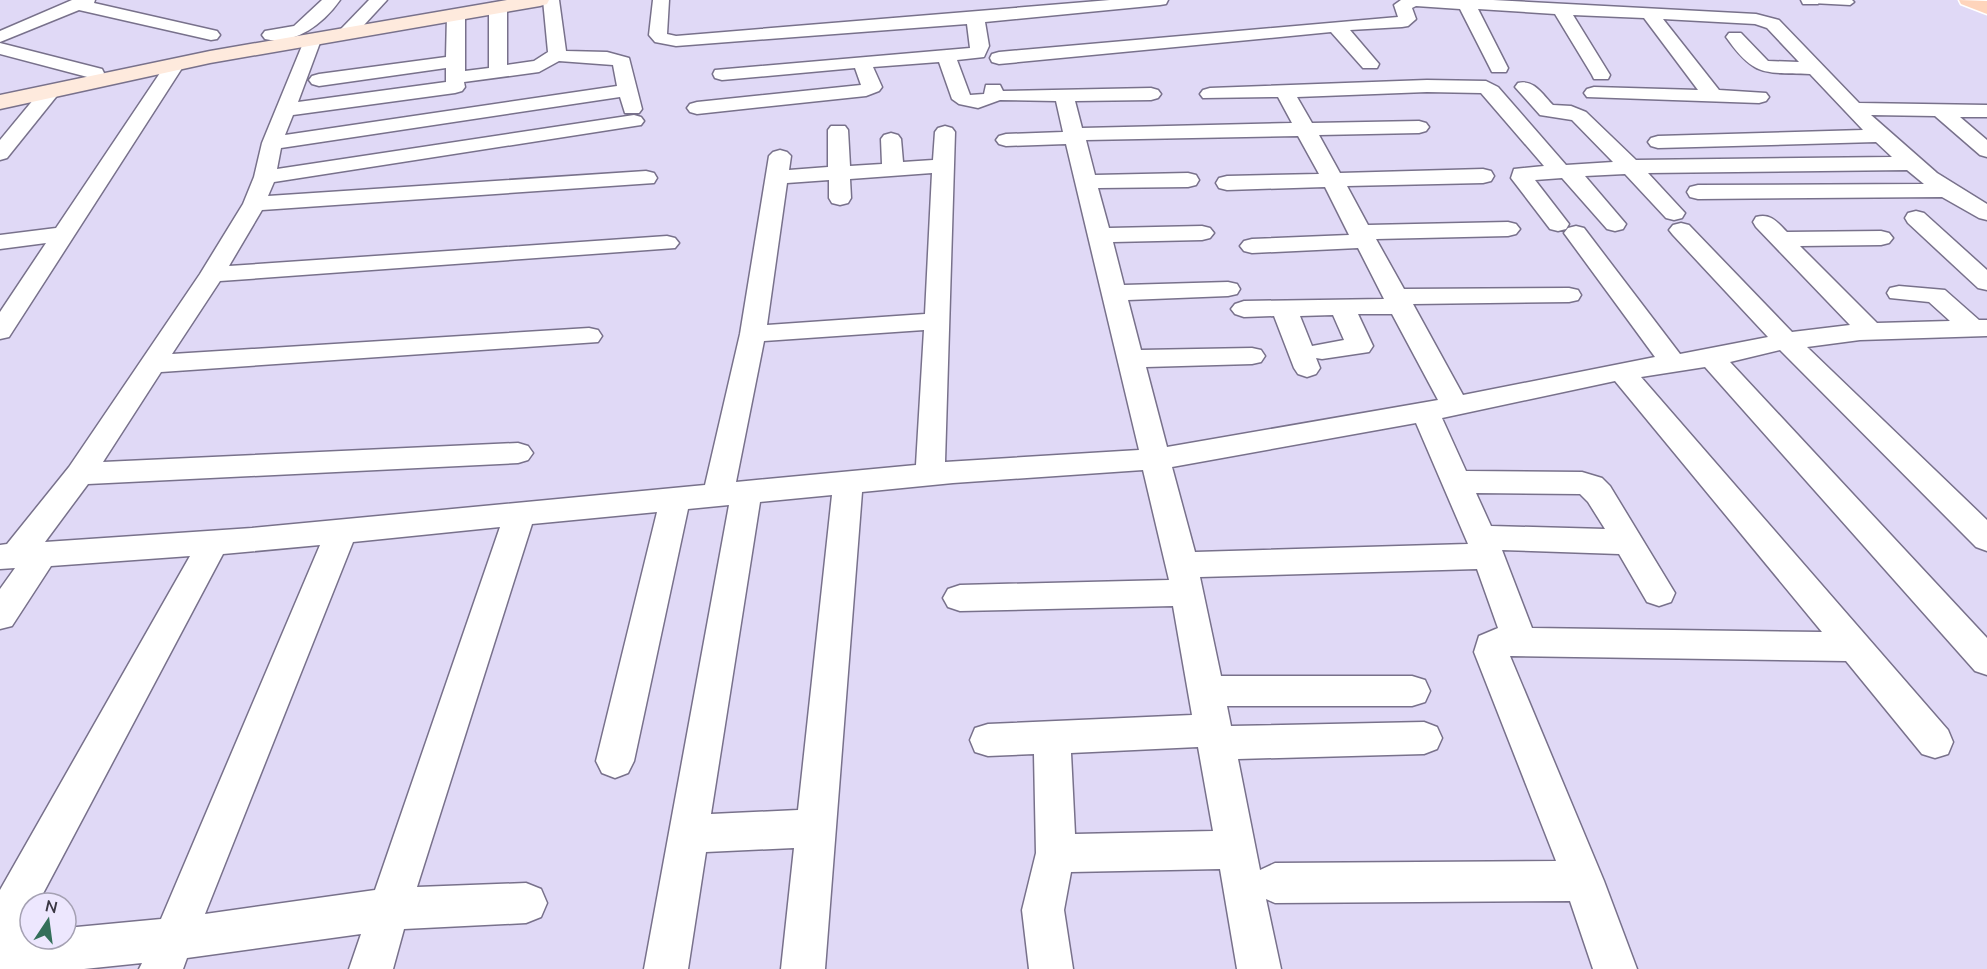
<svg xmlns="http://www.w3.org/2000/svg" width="1987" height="969" font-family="Mulish,sans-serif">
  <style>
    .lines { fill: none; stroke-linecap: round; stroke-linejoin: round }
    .lane-casing { stroke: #78718b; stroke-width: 3 }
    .street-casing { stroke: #78718b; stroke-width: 3 }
    .secondary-casing { stroke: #78718b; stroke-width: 3 }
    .primary-casing { stroke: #fff; stroke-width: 3 }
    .lane { fill: #fff; fill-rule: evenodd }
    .street { fill: #fff; fill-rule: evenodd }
    .secondary { fill: #feeadd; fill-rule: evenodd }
    .primary { fill: #fed4bb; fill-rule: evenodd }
  </style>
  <rect width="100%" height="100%" fill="#e0d9f6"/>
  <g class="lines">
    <defs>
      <polygon id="lane" points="1808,0 1852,0 1854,2 1850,5 1812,3"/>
      <g id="street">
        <polygon points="72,0 95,0 94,3 217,31 220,35 217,39 211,40 79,10 0,42 0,31"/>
        <path d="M322 0H340C324 23 295 46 265 39L262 35 265 31 294 26Z"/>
        <polygon points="369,0 387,0 352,38 340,38 337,34 340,30"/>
        <path d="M543 0H559L566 51 607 52 629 58 642 109 639 113H625L620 97 281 148 277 169 634 115 641 117 644 121 641 125 274 182 268 196 646 171 654 173 657 178 654 183 262 210 229 266 667 236 675 238 679 243 675 248 220 281 172 354 589 328 598 330 602 336 598 342 161 372 103 462 518 443 528 446 533 453 528 460 518 463 88 484 45 542 252 528 705 485 740 334 769 156 773 152 780 150 787 152 791 156 789 170 828 167V130L831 126H845L848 130 850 166 882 164 881 139 884 135 891 133 898 135 901 139 903 162 933 160 935 132 938 128 945 126 952 128 955 132 945 462 1139 450 1066 144 1006 146 999 144 996 140 999 136 1006 134 1063 132 1056 101 1000 100 978 108 959 104 952 99 939 62 873 67 882 87 879 91 866 96 697 114 690 112 687 108 690 104 697 102 861 85 855 68 722 80 715 78 713 74 715 70 970 48 967 24 676 46 655 42 649 35 653 0H669L667 34 676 36 1110 0H1168L1166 4 1160 5 985 22 989 46 984 57 957 60 970 95 984 94 986 85H1000L1003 91 1151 88 1158 90 1161 94 1158 98 1151 100 1075 101 1082 128 1292 123 1278 97 1203 98 1200 94 1203 90 1210 88 1427 80 1486 81 1498 87 1566 165 1613 162 1572 120 1540 115 1515 87 1518 83C1534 79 1543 95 1553 105L1571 106 1586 112 1636 160 1892 157 1876 142 1658 148 1651 146 1648 142 1651 138 1658 136 1863 130 1810 74C1764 72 1755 78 1726 37L1729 33H1741L1768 61 1799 62 1767 28 1755 24 1663 19 1719 90 1766 93 1769 97 1766 101 1759 103 1587 97 1584 93 1587 89 1594 87 1698 90 1644 18 1573 15 1610 75 1608 79H1594L1592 75 1555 14 1478 9 1508 68 1506 72H1492L1490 68 1460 9 1416 6 1412 8 1416 19 1408 26 1402 27 1350 30 1379 64 1377 68H1363L1331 32 999 64 992 62 990 58 992 54 999 52 1398 17 1394 5 1401 0H1493L1756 14 1779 20 1859 103 1987 105V117H1960L1987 140V157L1980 155 1935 116 1871 115 1937 173 1987 204V220L1979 218 1942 197 1698 199 1690 197 1687 192 1690 187 1698 185 1924 184 1907 170 1648 173 1685 213 1682 218 1674 220 1666 218 1625 174 1585 176 1626 224 1623 229 1615 231 1607 229 1562 178 1535 180 1569 224 1566 229 1558 231 1550 229 1511 178 1514 169 1544 166 1481 93 1427 92 1297 97 1312 123 1419 121 1426 123 1429 127 1426 131 1419 133 1319 135 1340 173 1483 169 1491 171 1494 176 1491 181 1483 183 1347 186 1368 225 1508 222 1516 224 1520 229 1516 234 1508 236 1376 239 1404 289 1569 288 1578 290 1581 295 1578 300 1569 302 1413 304 1463 395 1655 357 1564 233 1568 228 1576 226 1584 228 1680 354 1768 337 1673 235 1669 230 1673 225 1681 223 1689 225 1792 332 1850 325 1756 227 1753 222 1756 217C1771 213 1777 222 1787 232L1881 231 1889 233 1893 238 1889 243 1881 245 1800 246 1877 323 1950 321 1929 302 1890 298 1887 293 1890 288 1899 286 1945 290 1979 320H1987V336L1860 340 1807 347 1987 520V551L1976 547 1780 350 1730 362 1987 638V675L1975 671 1705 367 1641 377 1948 730 1953 742 1948 754 1935 758 1922 754 1846 661 1510 656 1604 881 1637 969H1593L1570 901 1275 903 1266 899 1281 969H1237L1220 869 1071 872 1064 910 1073 969H1029L1022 910 1036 853 1034 754 988 756 975 752 970 740 975 728 988 724 1192 715 1173 606 960 611 948 607 943 598 948 589 960 585 1169 580 1143 470 953 483 862 492 825 969H781L794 848 706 852 688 969H644L729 505 688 509 634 761 628 773 615 778 602 773 596 761 657 512 532 524 417 887 526 883 541 889 547 903 541 917 526 923 404 929 393 969H349L361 934 187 958 183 969H139L142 963 84 969H0V890L190 556 51 566 12 626 0 629V589L15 568 0 569V545L7 544 69 467 200 274 243 204 254 177 262 143 306 36H318L321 40 298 102 446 82V68L319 86 312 84 309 80 312 76 319 74 446 57 447 15 450 11H462L465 15V71L489 68V7L492 3H504L507 7V65L534 61 548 52ZM559 61 613 65 617 86 285 135 293 115 455 93 462 91 465 87 464 82 539 72ZM1298 136 1319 174 1227 176 1219 178 1216 183 1219 188 1227 190 1325 187 1349 235 1252 239 1244 241 1240 246 1244 251 1252 253 1358 248 1384 299 1244 301 1235 304 1231 309 1235 314 1244 317 1274 316 1294 368 1298 374 1307 377 1316 374 1320 368 1316 358 1322 359 1369 352 1373 346 1358 314H1392L1438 400 1167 447 1146 367 1252 364 1261 362 1265 356 1261 350 1252 348 1141 350 1128 300 1228 296 1237 294 1240 289 1237 284 1228 282 1124 285 1113 242 1202 240 1210 238 1214 233 1210 228 1202 226 1109 228 1098 188 1188 187 1196 185 1199 180 1196 175 1188 173 1095 175 1086 140ZM932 173 925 314 767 325 787 183 829 180V198L832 203 840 205 848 203 851 198 850 179ZM1333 315 1344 340 1312 346 1300 316ZM924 330 916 465 736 482 764 341ZM1615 381 1822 632 1532 628 1502 550 1619 554 1647 602 1659 606 1671 602 1675 593 1610 486 1602 478 1582 472 1466 471 1442 418ZM1416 423 1468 544 1195 552 1172 467ZM1476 493 1580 494 1588 502 1605 529 1491 526ZM832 495 798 810 711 814 760 502ZM500 527 375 890 205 914 353 542ZM320 545 161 919 66 928V939H30V932L22 933 30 917V903H38L223 554ZM1477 569 1498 628 1479 636 1474 652 1556 861 1275 863 1260 870 1238 759 1424 754 1437 749 1442 738 1437 727 1424 722 1231 726 1227 706H1412L1425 702 1430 691 1425 680 1412 676H1221L1200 577ZM1198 747 1213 831 1075 834 1071 753Z"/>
        <polygon points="1801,0 1820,0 1818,4 1803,4"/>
        <polygon points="0,43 102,69 104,73 102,77 95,79 0,54"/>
        <polygon points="175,59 182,61 184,65 9,337 0,339 0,312 46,243 0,249 0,235 56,228 168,61"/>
        <polygon points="50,86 57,88 60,92 7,158 0,160 0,140 43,88"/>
        <polygon points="1916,211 1924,213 1987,270 1987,290 1978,288 1908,223 1905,218 1908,213"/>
      </g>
      <polygon id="secondary" points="507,0 549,0 547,4 540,6 210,63 0,109 0,95 210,51"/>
      <polygon id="primary" points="1959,0 1987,1 1987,14 1961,4"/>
    </defs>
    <use href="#lane" class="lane-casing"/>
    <use href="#street" class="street-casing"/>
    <use href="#secondary" class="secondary-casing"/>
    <use href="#primary" class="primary-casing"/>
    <use href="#lane" class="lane"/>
    <use href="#street" class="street"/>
    <use href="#secondary" class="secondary"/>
    <use href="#primary" class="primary"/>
  </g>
  <g transform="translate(48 921) rotate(13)"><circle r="28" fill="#ede7fe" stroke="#a5a1b3" stroke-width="1.5"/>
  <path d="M0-4.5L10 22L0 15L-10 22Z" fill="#346f5a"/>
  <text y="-9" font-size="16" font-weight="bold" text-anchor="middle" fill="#3a3743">N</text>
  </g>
</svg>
